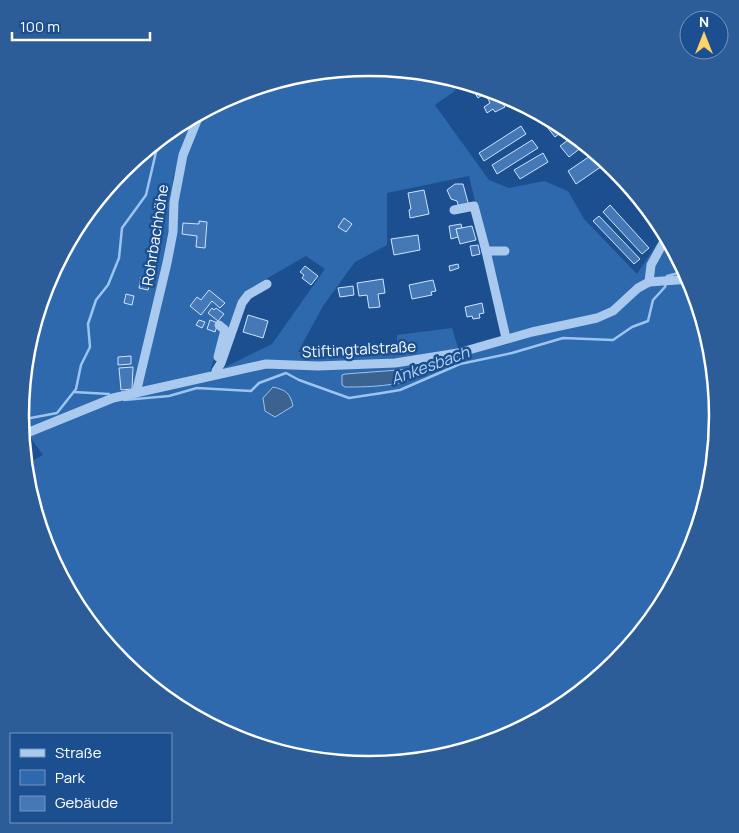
<svg xmlns="http://www.w3.org/2000/svg" width="739" height="833" font-family="Manrope,sans-serif">
  <style>
    .green { fill: #2e69ad; fill-rule: evenodd }
    .water { fill: #3c6290; stroke: #9cc4f0 }
    .lines { fill: none; stroke-linecap: round; stroke-linejoin: round }
    .stream { stroke: #9cc4f0; stroke-width: 2.5 }
    .building { fill: #4478b7; stroke: #cfe3fa }
    .minor { stroke: #a9c9ee; stroke-width: 9 }
    .labels { text-anchor: middle; dominant-baseline: central; stroke-width: 5; stroke-linejoin: round; paint-order: stroke }
    .street-label { font-size: 15px; fill: #fff; stroke: #1b4f8f }
    .water-label { font-size: 16px; font-style: italic; fill: #b5d3f5; stroke: #1b4f8f }
    .rim { fill: none; stroke: #fff; stroke-width: 2.5 }
  </style>
  <rect width="100%" height="100%" fill="#1b4f8f"/>
  <path class="green" d="M370 67 438 74 455 79V91L435 105 489 180 509 188 544 181 568 191 584 219 637 274 665 232C674 248 684 264 691 281 709 320 718 372 719 415 720 450 712 486 702 519 647 700 452 805 271 750 207 731 149 696 106 644 97 633 86 622 78 610 51 567 30 515 25 465L43 455 25 430 21 431 20 416 27 348 47 282 79 222 123 169 176 126 236 93 302 74ZM184 141H190L180 183 140 389 169 228 173 178ZM469 176 509 344 460 354 452 328 397 335V348L372 353 298 352 323 306 355 262 387 245V193ZM306 256 325 269 272 344 209 375 222 334 231 329 245 296 266 279ZM412 369 416 375 413 378 379 386 345 387V374Z"/>
  <g class="water">
    <path d="M412 369 416 375C405 387 361 387 345 387L342 385V375L345 374Z"/>
    <path d="M273 387C286 390 290 393 293 406L275 417 265 411 263 398Z"/>
  </g>
  <g class="lines">
    <g class="stream">
      <polyline points="667,278 667,276 686,271"/>
      <polyline points="74,392 109,394"/>
      <polyline points="124,400 169,396 197,388 251,391 259,383 286,373 299,380 349,398 382,393 400,390 460,364 512,353 563,338 613,340 632,327 648,321 653,300 665,287 666,283"/>
      <polyline points="20,420 57,413 76,389 81,365 90,347 88,324 96,300 108,285 119,258 122,228 146,195 156,152 177,130 175,126"/>
    </g>
  </g>
  <g class="building">
    <polygon points="479,86 495,91 505,107 495,112 493,109 487,113 484,107 490,103 485,93 478,98 473,90"/>
    <polygon points="555,121 566,128 555,137 547,127"/>
    <polygon points="521,126 526,134 484,161 479,153"/>
    <polygon points="575,135 586,144 569,157 560,146"/>
    <polygon points="532,140 538,148 497,174 492,165"/>
    <polygon points="596,152 608,162 576,184 568,171"/>
    <polygon points="543,153 548,162 520,179 514,170"/>
    <polygon points="455,184 463,184 469,206 459,208 457,201 451,199 447,190"/>
    <polygon points="424,190 429,214 410,218 409,210 411,209 408,193"/>
    <polygon points="610,205 649,248 642,254 603,212"/>
    <polygon points="599,216 640,259 634,264 593,221"/>
    <polygon points="344,218 352,224 346,232 338,227"/>
    <polygon points="199,221 207,222 205,248 196,247 197,236 182,234 183,223 199,224"/>
    <polygon points="461,224 462,228 456,229 458,237 451,239 449,226"/>
    <polygon points="472,226 476,240 460,244 456,229"/>
    <polygon points="418,235 420,250 394,255 391,239"/>
    <polygon points="478,245 480,254 472,256 470,246"/>
    <polygon points="149,246 158,249 156,256 147,253"/>
    <polygon points="458,264 459,268 450,271 449,266"/>
    <polygon points="305,266 318,276 311,285 302,278 304,275 300,272"/>
    <polygon points="141,277 151,279 148,290 139,288"/>
    <polygon points="383,279 385,293 378,294 380,307 369,308 367,295 359,296 357,283"/>
    <polygon points="433,280 436,291 431,292 432,295 412,299 409,285"/>
    <polygon points="353,286 354,295 340,297 338,288"/>
    <polygon points="209,290 225,303 220,308 212,301 201,315 190,306 197,297 201,300"/>
    <polygon points="126,294 134,296 132,305 124,303"/>
    <polygon points="482,303 484,313 479,314 480,318 473,319 472,316 467,317 465,307"/>
    <polygon points="212,308 214,310 216,308 224,314 218,321 208,313"/>
    <polygon points="248,315 268,321 263,338 243,332"/>
    <polygon points="199,320 205,322 202,328 196,325"/>
    <polygon points="210,320 218,323 215,332 207,329"/>
    <polygon points="131,356 131,364 118,365 118,357"/>
    <polygon points="133,367 132,389 121,390 119,368"/>
  </g>
  <g class="lines">
    <g class="minor">
      <polyline points="454,210 474,206 486,251"/>
      <polyline points="505,251 486,251 506,338"/>
      <polyline points="649,282 651,265 667,236"/>
      <polyline points="218,357 225,330 219,325"/>
      <polyline points="216,371 221,363 242,303 248,295 267,284"/>
      <polyline points="136,393 167,263 173,232 174,202 183,155 200,113"/>
      <polyline points="22,435 113,398 266,364 318,366 395,363 458,353 532,332 597,318 613,311 638,288 649,282 691,279"/>
    </g>
  </g>
  <g class="labels">
    <g class="street-label">
      <text transform="translate(155 235) rotate(-81)">Rohrbachhöhe</text>
      <text transform="translate(359 349) rotate(-3)">Stiftingtalstraße</text>
    </g>
    <g class="water-label">
      <text transform="translate(430 365) rotate(-20)">Ankesbach</text>
    </g>
  </g>
  <path d="M0 0H739V833H0ZM29 416a340 340 0 1 1 680 0a340 340 0 1 1-680 0Z" fill="#2d5d98" fill-rule="evenodd"/>
  <path class="rim" d="M29 416a340 340 0 1 1 680 0a340 340 0 1 1-680 0Z"/>
  <rect x="10" y="733" width="162" height="90" fill="#1b4f8f" stroke="#7695bc"/>
  <rect x="20" y="749" width="25" height="8" fill="#a9c9ee" stroke="#7695bc"/>
  <text x="55" y="758" font-size="15" fill="#ffffff">Straße</text>
  <rect x="20" y="770" width="25" height="15" fill="#2e69ad" stroke="#7695bc"/>
  <text x="55" y="783" font-size="15" fill="#ffffff">Park</text>
  <rect x="20" y="796" width="25" height="15" fill="#4478b7" stroke="#7695bc"/>
  <text x="55" y="808" font-size="15" fill="#ffffff">Gebäude</text>
  <g transform="translate(704 35)"><circle r="24" fill="#1b4f8f" stroke="#7695bc"/>
  <path d="M0-4L9 19L0 12L-9 19Z" fill="#ffd166"/>
  <text y="-8" font-size="14" font-weight="bold" text-anchor="middle" fill="#ffffff">N</text>
  </g>
  <path d="M12 32v8h138v-8" fill="none" stroke="#ffffff" stroke-width="2.5"/>
  <text x="20" y="32" font-size="15" fill="#ffffff" stroke="#1b4f8f" stroke-width="4" paint-order="stroke">100 m</text>
</svg>
